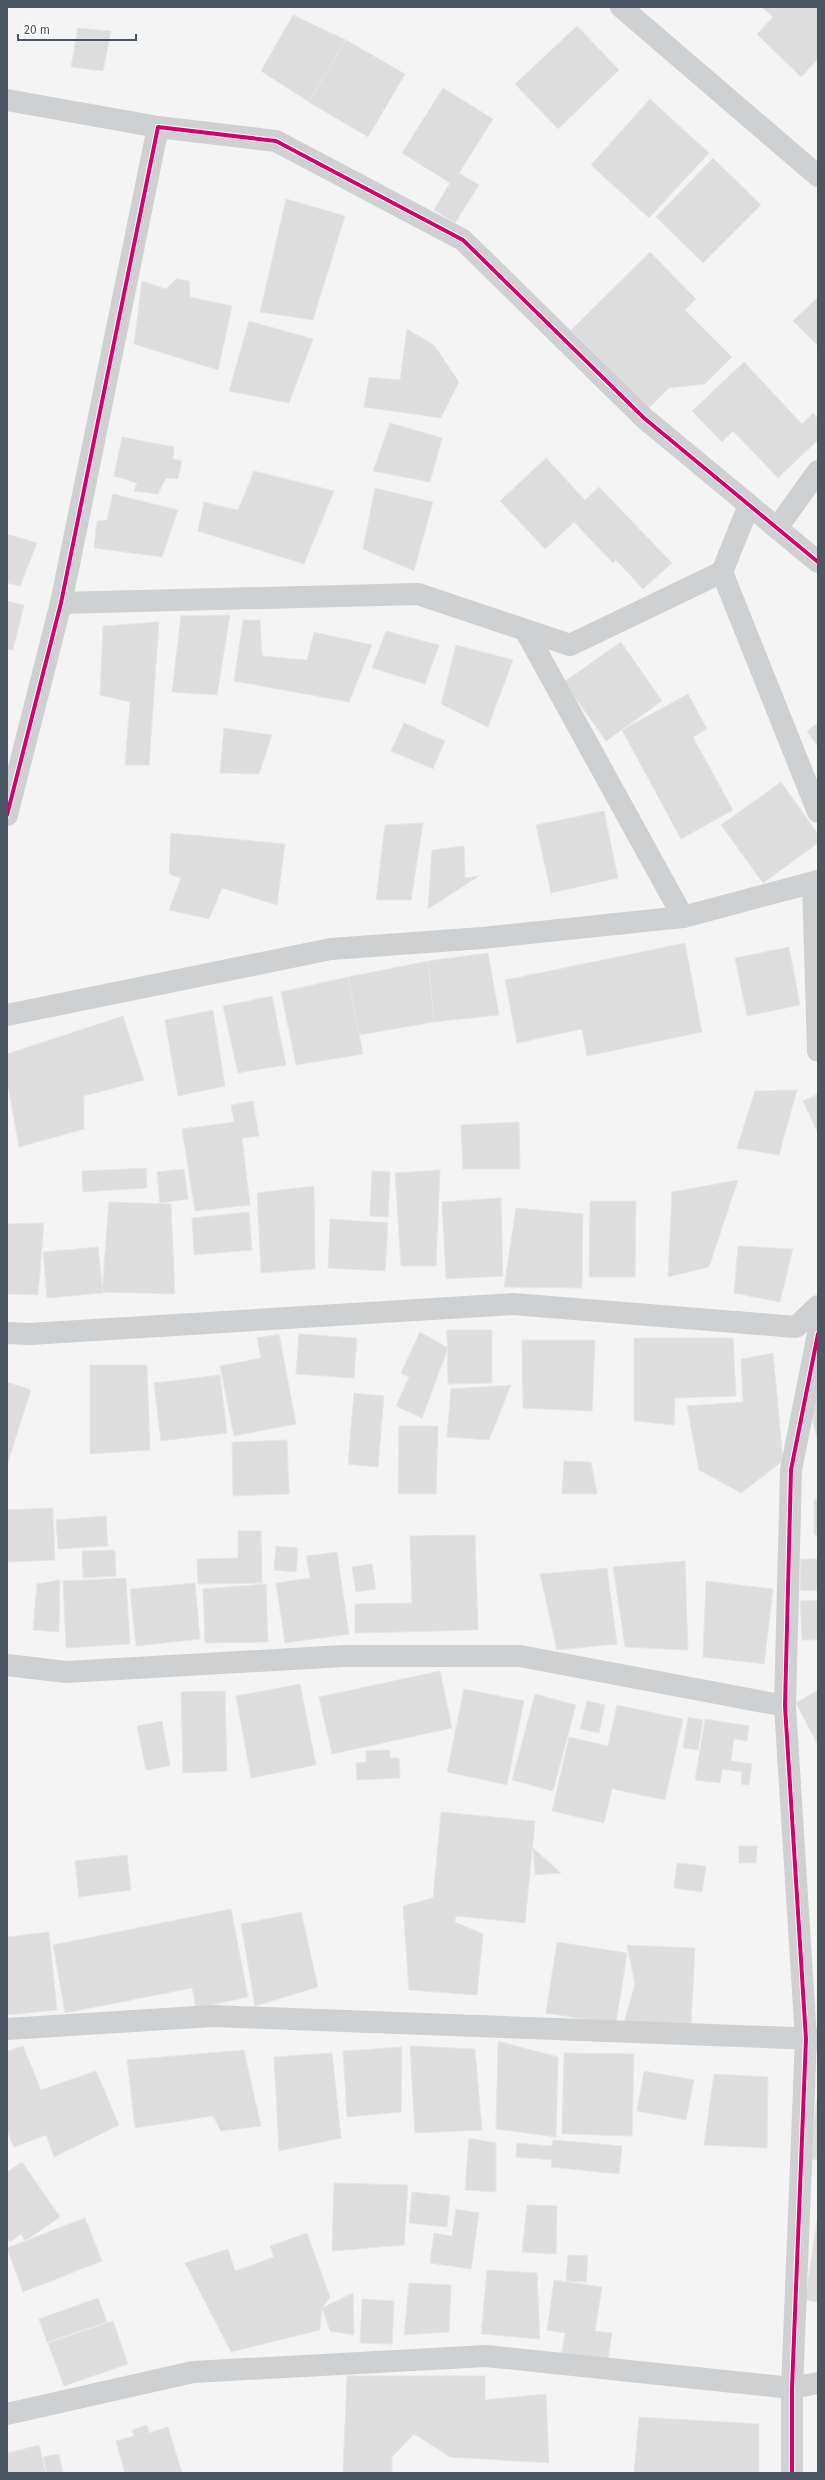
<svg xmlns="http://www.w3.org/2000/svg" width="825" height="2480" font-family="'Fira Sans',sans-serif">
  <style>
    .building { fill: #ddddde; stroke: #e5e6e7 }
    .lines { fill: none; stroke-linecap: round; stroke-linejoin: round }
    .street { stroke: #ced0d2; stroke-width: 22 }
    .cycleway-casing { stroke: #fff; stroke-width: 6 }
    .cycleway { stroke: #d6006c; stroke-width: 4 }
  </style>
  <rect width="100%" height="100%" fill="#f4f4f4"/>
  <g class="building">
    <polygon points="762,7 818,7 818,59 801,77 757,34 773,17"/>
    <polygon points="293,15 346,40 309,102 261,71"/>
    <polygon points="577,26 619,70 558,129 515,84"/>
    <polygon points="78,28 111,31 103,71 71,67"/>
    <polygon points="346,40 405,74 368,137 309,102"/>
    <polygon points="443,88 493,119 459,173 479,185 455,223 434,210 450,183 402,153"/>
    <polygon points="650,99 709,153 649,218 591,165"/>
    <polygon points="713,158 761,205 703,263 656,217"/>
    <polygon points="286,199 345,216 313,320 260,312"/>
    <polygon points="650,252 696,299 685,310 732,357 705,384 669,388 649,408 571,330"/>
    <polygon points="176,279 189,281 190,297 232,306 218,370 134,344 142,281 166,289"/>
    <polygon points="818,297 818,346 793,321"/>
    <polygon points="249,321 313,339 289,403 229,391"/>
    <polygon points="407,329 434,345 459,382 441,418 364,407 369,377 400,380"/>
    <polygon points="744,362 802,424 813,413 818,418 818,440 778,478 733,431 722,442 692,411"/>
    <polygon points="390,423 442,438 430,482 373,471"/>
    <polygon points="122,437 174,447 173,459 182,461 178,479 166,478 158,494 134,491 137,483 114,476"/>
    <polygon points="546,458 585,500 599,487 672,563 643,589 616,560 613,563 574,522 545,549 500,501"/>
    <polygon points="254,471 334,491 304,564 198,531 204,502 238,510"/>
    <polygon points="375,488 433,502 414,571 363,549"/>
    <polygon points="113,494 178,510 162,557 94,548 97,521 107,520"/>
    <polygon points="7,534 37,543 20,586 7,583"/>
    <polygon points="7,601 24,605 13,650 7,649"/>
    <polygon points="230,615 217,695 172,692 181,616"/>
    <polygon points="243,620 260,620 262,656 307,660 314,632 372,645 349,702 234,681"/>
    <polygon points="159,622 149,765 125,765 130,702 100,695 103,626"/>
    <polygon points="386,631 439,645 425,684 372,668"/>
    <polygon points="621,642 662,701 606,741 564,682"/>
    <polygon points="456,645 513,660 488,727 441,704"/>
    <polygon points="688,694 707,729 693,737 733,810 681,839 622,730"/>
    <polygon points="404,723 445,741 433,769 391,751"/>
    <polygon points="818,723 818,747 807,731"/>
    <polygon points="224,728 272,735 259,774 220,773"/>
    <polygon points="781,782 818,834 818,843 763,883 721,825"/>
    <polygon points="604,811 618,878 551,893 536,825"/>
    <polygon points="423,823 411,900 376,900 385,825"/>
    <polygon points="171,833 285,844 277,905 222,888 209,919 169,910 181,878 169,874"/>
    <polygon points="464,846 465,878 479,876 428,909 432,850"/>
    <polygon points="685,943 702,1032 587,1056 582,1029 517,1043 505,980"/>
    <polygon points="789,947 800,1005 747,1016 735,958"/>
    <polygon points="488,953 499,1015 434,1022 428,961"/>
    <polygon points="428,961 434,1022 359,1035 348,977"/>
    <polygon points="348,977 363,1054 296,1065 281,992"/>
    <polygon points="272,996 286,1065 238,1073 223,1006"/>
    <polygon points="213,1010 225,1086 178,1096 165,1020"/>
    <polygon points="123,1016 144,1080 84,1096 84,1129 19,1147 7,1080 7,1054"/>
    <polygon points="797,1090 779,1155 737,1148 755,1091"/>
    <polygon points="818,1094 818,1133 803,1101"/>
    <polygon points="253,1101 259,1136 242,1138 250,1205 195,1211 182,1129 234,1122 231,1105"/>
    <polygon points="519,1122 520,1169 463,1169 461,1125"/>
    <polygon points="146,1168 147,1188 83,1192 82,1171"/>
    <polygon points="184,1169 188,1199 160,1203 157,1172"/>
    <polygon points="440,1170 436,1266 401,1266 395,1173"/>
    <polygon points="372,1171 390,1172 388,1217 370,1216"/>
    <polygon points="738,1180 709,1267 668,1277 672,1192"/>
    <polygon points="314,1186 315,1269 261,1273 257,1193"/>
    <polygon points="501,1198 503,1276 446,1279 442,1202"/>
    <polygon points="590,1201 636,1201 635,1277 589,1277"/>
    <polygon points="109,1202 171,1204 175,1294 102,1292"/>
    <polygon points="516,1208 583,1214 582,1288 504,1287"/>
    <polygon points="249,1212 252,1250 194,1255 192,1218"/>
    <polygon points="330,1219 388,1223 385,1271 328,1268"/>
    <polygon points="44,1223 38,1295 7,1294 7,1224"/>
    <polygon points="738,1246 793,1249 780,1302 734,1293"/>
    <polygon points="98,1247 103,1293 47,1298 43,1252"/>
    <polygon points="447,1330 492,1330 492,1383 448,1384"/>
    <polygon points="420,1332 448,1348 422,1418 396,1406 409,1377 401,1373"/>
    <polygon points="279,1334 296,1424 234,1436 220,1366 261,1358 257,1338"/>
    <polygon points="299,1334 357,1338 354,1378 296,1374"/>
    <polygon points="634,1338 733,1338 736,1396 675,1398 674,1425 634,1421"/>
    <polygon points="522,1340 595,1340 592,1411 523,1408"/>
    <polygon points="773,1353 783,1461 741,1493 699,1470 687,1406 743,1402 741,1359"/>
    <polygon points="90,1365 147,1365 150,1450 90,1454"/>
    <polygon points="220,1375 227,1433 161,1441 154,1383"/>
    <polygon points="818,1378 818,1442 803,1382"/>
    <polygon points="7,1382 31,1390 7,1465"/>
    <polygon points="511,1385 489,1440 447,1437 451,1389"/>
    <polygon points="354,1393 384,1396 378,1467 348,1464"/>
    <polygon points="399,1426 438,1426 436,1494 398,1494"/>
    <polygon points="287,1440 289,1494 233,1496 232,1442"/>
    <polygon points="564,1461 591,1462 597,1494 562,1494"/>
    <polygon points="818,1499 818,1535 814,1535 814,1500"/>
    <polygon points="53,1508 55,1560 7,1562 7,1510"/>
    <polygon points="106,1516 108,1546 58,1549 56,1520"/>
    <polygon points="238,1531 261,1531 262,1583 198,1584 197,1559 238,1558"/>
    <polygon points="475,1535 478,1630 355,1633 355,1604 412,1603 410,1536"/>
    <polygon points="276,1546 298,1548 296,1572 274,1570"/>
    <polygon points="115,1550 116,1576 83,1578 82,1551"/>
    <polygon points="337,1552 349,1634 285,1643 276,1583 310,1578 306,1556"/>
    <polygon points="801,1559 818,1559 818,1591 800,1590"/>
    <polygon points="685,1561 688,1650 625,1647 613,1567"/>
    <polygon points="372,1564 376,1589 356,1592 352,1567"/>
    <polygon points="607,1568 617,1644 557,1650 540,1574"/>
    <polygon points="126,1578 130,1644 66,1648 63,1581"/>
    <polygon points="60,1580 59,1632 33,1630 37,1584"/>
    <polygon points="706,1581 773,1589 764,1664 703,1657"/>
    <polygon points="195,1583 200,1639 136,1646 130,1589"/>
    <polygon points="266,1584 268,1642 205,1643 203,1589"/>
    <polygon points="818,1600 818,1640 802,1640 800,1601"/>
    <polygon points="440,1671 452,1728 332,1754 319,1697"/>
    <polygon points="300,1684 316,1765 251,1778 236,1696"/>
    <polygon points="464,1689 524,1701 507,1785 447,1772"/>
    <polygon points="818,1690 818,1745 796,1703"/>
    <polygon points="225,1691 227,1771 183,1773 181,1692"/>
    <polygon points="535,1694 576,1705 553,1791 512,1780"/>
    <polygon points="587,1701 605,1705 599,1733 580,1729"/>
    <polygon points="617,1705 683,1719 665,1800 612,1789 604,1823 552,1811 569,1737 608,1746"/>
    <polygon points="688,1717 703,1720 698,1750 683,1748"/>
    <polygon points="705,1719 749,1726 747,1741 734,1739 731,1761 752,1764 749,1785 741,1784 742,1772 722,1769 720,1783 695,1780"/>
    <polygon points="162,1721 170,1766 146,1770 137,1726"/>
    <polygon points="390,1750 390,1758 399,1758 400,1778 357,1780 356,1763 366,1762 366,1751"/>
    <polygon points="441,1812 535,1821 525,1923 456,1916 455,1922 483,1934 477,1995 409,1990 403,1906 433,1898"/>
    <polygon points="739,1846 757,1846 756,1863 739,1863"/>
    <polygon points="533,1848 561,1873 535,1875"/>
    <polygon points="127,1855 131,1890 79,1897 75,1861"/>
    <polygon points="677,1863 706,1866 702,1892 674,1888"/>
    <polygon points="231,1909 248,1997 196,2008 192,1988 65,2013 53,1945"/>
    <polygon points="301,1912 318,1987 255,2006 241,1924"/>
    <polygon points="49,1932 57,2010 7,2015 7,1937"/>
    <polygon points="557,1942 627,1953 616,2024 546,2013"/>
    <polygon points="627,1945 695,1948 691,2026 624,2023 635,1984"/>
    <polygon points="498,2041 558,2057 556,2137 496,2129"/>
    <polygon points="23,2046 41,2090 96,2071 119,2125 54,2157 46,2135 14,2147 7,2131 7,2051"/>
    <polygon points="410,2046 475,2049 482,2130 415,2133"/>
    <polygon points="402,2047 401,2112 347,2117 343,2051"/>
    <polygon points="244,2050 261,2126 221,2131 213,2116 135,2128 127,2060"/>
    <polygon points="332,2053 341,2138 279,2151 274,2057"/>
    <polygon points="564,2053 634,2054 632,2136 562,2134"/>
    <polygon points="644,2071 694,2080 686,2120 637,2111"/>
    <polygon points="714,2074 768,2077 767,2148 704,2145"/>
    <polygon points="817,2098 818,2098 818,2160 809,2159"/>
    <polygon points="469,2138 496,2143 496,2192 465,2190"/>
    <polygon points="553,2140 622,2146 619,2174 551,2167 552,2160 516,2157 517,2143 552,2146"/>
    <polygon points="22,2162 60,2217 25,2241 21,2234 10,2242 7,2238 7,2172"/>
    <polygon points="334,2183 408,2185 404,2245 332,2251"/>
    <polygon points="412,2192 450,2196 447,2227 409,2223"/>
    <polygon points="527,2205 557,2206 556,2254 522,2252"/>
    <polygon points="456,2209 479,2213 471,2269 430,2263 434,2233 452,2236"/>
    <polygon points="85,2218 102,2261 23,2292 7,2248"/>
    <polygon points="817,2221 818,2221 818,2302 805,2300"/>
    <polygon points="307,2233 330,2297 322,2308 320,2330 231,2352 185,2263 228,2249 235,2271 274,2257 270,2246"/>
    <polygon points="568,2255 588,2256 586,2282 566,2281"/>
    <polygon points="487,2270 537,2273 540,2339 481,2334"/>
    <polygon points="554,2280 602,2287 595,2331 612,2333 607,2364 561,2358 565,2333 547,2330"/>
    <polygon points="409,2283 451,2285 449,2332 404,2335"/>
    <polygon points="353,2293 354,2335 330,2331 322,2308"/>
    <polygon points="98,2298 107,2322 47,2342 39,2319"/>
    <polygon points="362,2299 394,2301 392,2344 360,2343"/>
    <polygon points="113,2321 128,2364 64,2386 48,2343"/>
    <polygon points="347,2376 485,2376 485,2400 546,2394 549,2463 450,2457 414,2434 392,2457 392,2473 343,2473"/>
    <polygon points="639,2417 759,2424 759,2473 634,2473"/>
    <polygon points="147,2425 149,2433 168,2427 182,2473 125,2473 116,2441 134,2436 132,2430"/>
    <polygon points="39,2445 46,2473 7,2473 7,2453"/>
    <polygon points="59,2454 63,2473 47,2473 43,2457"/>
  </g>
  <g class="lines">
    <g class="street">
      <polyline points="621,7 818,176"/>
      <polyline points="7,100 158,127"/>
      <polyline points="749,505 722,572 818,812"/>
      <polyline points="777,528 818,471"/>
      <polyline points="61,603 418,594 570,645 722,572"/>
      <polyline points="525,630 683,917 818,881"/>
      <polyline points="7,815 61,603 158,127 276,141 463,240 644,418 818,562"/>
      <polyline points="813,883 818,1051"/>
      <polyline points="7,1015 331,949 482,938 683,917"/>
      <polyline points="7,1333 30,1334 513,1304 796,1327 818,1306"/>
      <polyline points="7,1665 66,1672 344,1656 520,1656 785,1706"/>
      <polyline points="7,2029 213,2016 818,2039"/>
      <polyline points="7,2414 193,2372 486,2356 792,2388 818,2383"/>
      <polyline points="792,2473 792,2388 806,2039 785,1706 791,1470 818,1334"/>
    </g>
    <defs>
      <g id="cycleway">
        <polyline points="7,815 61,603 158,127 276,141 463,240 644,418 818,562"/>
        <polyline points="792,2473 792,2388 806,2039 785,1706 791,1470 818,1334"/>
      </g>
    </defs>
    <use href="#cycleway" class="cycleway-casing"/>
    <use href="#cycleway" class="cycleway"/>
  </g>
  <rect width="825" height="2480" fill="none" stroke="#4a5661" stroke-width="16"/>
  <path d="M18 34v6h118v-6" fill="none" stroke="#4a5661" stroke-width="2"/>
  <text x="24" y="34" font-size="12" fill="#4a5661" stroke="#ffffff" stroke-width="3" paint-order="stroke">20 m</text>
</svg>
